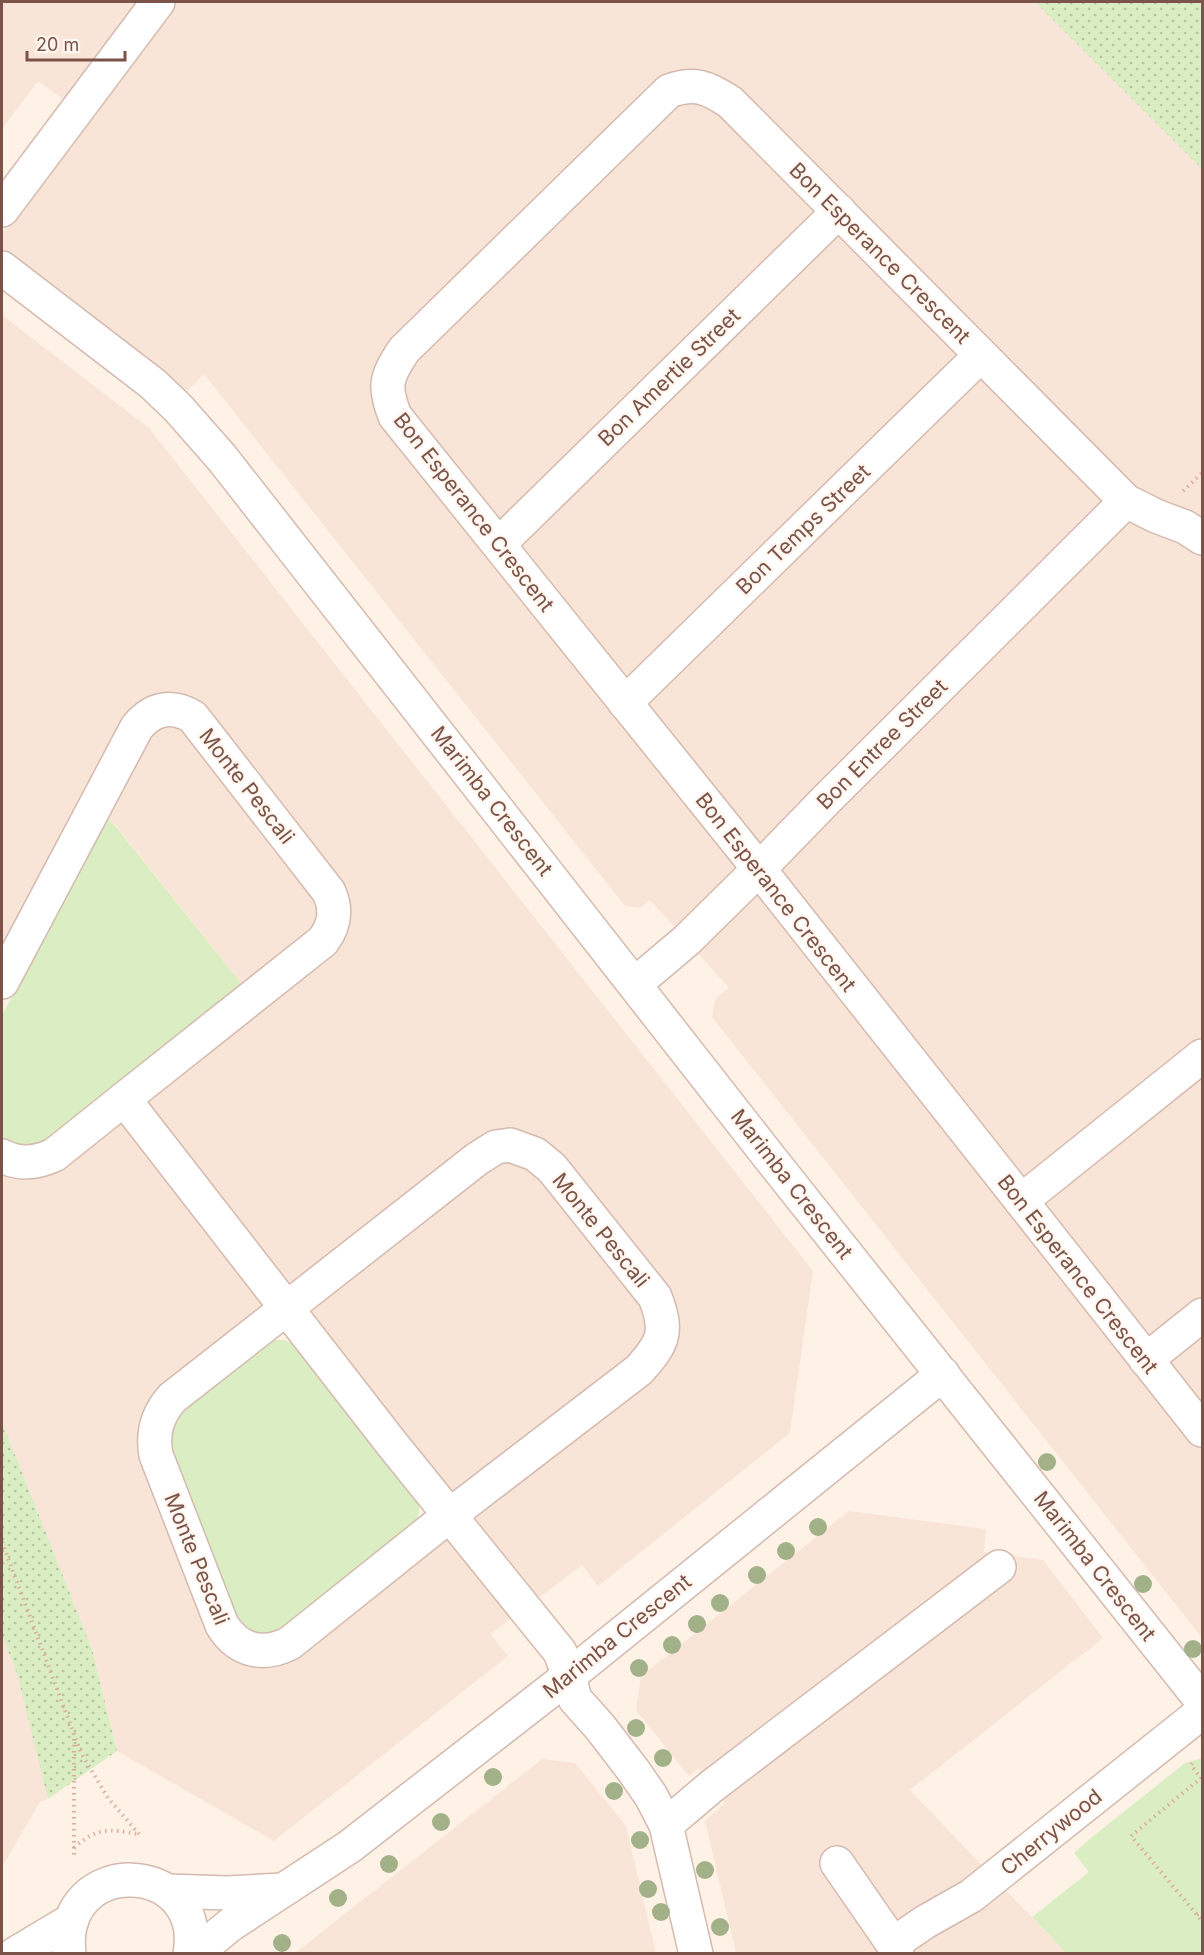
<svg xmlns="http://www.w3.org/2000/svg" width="1204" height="1955" font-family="Inter,sans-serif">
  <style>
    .residential { fill: #f9e5d7; fill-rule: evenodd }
    .grass { fill: url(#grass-dots) }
    .park { fill: #dbeec3 }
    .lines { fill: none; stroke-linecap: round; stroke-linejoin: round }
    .minor-casing { stroke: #d4b9ae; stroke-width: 36 }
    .path { stroke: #dcad9e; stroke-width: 4; stroke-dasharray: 1.5 4.5; stroke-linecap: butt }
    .minor { stroke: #fff; stroke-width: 33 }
    .tree { fill: #a3b189 }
    .labels { text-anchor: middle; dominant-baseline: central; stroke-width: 4.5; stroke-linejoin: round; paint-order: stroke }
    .street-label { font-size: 21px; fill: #7b5348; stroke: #fff6ef }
  </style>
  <defs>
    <pattern id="grass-dots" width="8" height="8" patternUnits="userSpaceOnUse" patternTransform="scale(1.5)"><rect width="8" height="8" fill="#dbeec3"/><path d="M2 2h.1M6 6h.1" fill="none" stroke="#b7c3a0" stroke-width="1.8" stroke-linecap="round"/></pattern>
  </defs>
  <rect width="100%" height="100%" fill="#fef2e7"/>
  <g class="residential">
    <polygon points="2,2 1035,2 1202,169 1202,1638 712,1017 715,999 729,988 650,900 640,908 625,906 204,374 176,402 2,264 2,233 89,119 38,81 2,129"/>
    <path d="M2 315 149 428 813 1271 790 1433 598 1586 582 1565 491 1634 508 1656 274 1841 117 1751 92 1649 2 1422V1160L244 987 114 823 89 812 2 977ZM287 1305 454 1515 280 1651 170 1396Z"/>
    <polygon points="849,1511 986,1529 984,1552 1043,1560 1103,1638 910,1790 1066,1953 736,1953 705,1821 725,1803 698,1768 689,1776 636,1710 641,1676"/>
    <polygon points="2,1636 17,1674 48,1799 40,1802 2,1867"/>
    <polygon points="542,1759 575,1763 626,1826 656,1953 295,1953"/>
  </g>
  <g class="grass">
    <polygon points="1035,2 1202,2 1202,169"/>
    <polygon points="2,1422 92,1649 117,1751 48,1799 17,1674 2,1636"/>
  </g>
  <g class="park">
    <polygon points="107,820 113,823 244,987 52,1139 26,1148 2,1142 2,1015"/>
    <path d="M274 1340H284L293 1344 419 1503C420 1513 418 1519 413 1527L285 1629C261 1636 256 1638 236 1621L170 1452 169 1439 176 1415 265 1343Z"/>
    <polygon points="1202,1758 1202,1953 1066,1953 1032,1917 1089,1872 1074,1853 1092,1837 1185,1763"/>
  </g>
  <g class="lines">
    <defs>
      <g id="minor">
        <polyline points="2,210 158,2"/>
        <polyline points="2,268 153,384 178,408 222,458 770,1158 1202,1701"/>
        <path d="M1202 538 1185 527 1156 516 1126 501 730 102C707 87 695 82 669 91L404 350C386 377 383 386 395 416L759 869 1202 1430"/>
        <polyline points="499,544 839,211"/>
        <polyline points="625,703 981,355"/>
        <path d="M2 982 137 727C153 708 172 704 193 717L329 892C337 910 335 925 323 941L124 1099 392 1444 560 1652 569 1676 575 1699 600 1727 633 1770 651 1796 666 1825 696 1954"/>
        <polyline points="635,984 687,940 759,869 826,800 1126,501"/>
        <path d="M510 1145 535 1154 552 1168 655 1297C669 1333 663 1343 639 1370L450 1515 290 1643C263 1657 238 1651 222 1625L156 1455C152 1433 157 1415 172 1398L477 1159 496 1147Z"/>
        <path d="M2 1156C20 1165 36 1163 54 1155L124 1099"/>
        <polyline points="1021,1201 1202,1056"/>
        <polyline points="1146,1360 1202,1315"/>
        <polyline points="666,1825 712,1786 999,1567"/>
        <polyline points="837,1863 893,1944"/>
        <polyline points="168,1891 227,1893 282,1890"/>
        <polyline points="15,1954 72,1920"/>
        <path d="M69 1954C57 1853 207 1858 190 1954"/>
        <polyline points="195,1954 230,1925 349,1847 569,1676 943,1374"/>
        <polyline points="897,1954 893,1944 925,1922 971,1896 1202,1712"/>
      </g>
    </defs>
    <use href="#minor" class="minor-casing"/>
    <g class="path">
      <polyline points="1183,491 1202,473"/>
      <polyline points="2,1542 81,1753 108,1798 139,1834"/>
      <polyline points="74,1739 74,1858"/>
      <polyline points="1192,1763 1191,1765 1201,1778 1131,1836 1202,1921"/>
      <path d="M74 1848C96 1827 110 1829 138 1834"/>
      <polyline points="1197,1915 1202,1911"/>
    </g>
    <use href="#minor" class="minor"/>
  </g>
  <g class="tree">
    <circle cx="1047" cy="1462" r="9"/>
    <circle cx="818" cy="1527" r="9"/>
    <circle cx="786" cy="1551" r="9"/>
    <circle cx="757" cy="1575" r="9"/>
    <circle cx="1143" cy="1584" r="9"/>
    <circle cx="720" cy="1603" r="9"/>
    <circle cx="697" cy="1624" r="9"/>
    <circle cx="672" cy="1645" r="9"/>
    <circle cx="1193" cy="1649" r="9"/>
    <circle cx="639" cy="1668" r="9"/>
    <circle cx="636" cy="1728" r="9"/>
    <circle cx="663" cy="1758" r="9"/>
    <circle cx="493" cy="1777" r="9"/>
    <circle cx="614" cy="1791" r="9"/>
    <circle cx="441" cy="1822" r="9"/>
    <circle cx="640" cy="1840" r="9"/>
    <circle cx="389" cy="1864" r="9"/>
    <circle cx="705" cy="1870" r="9"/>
    <circle cx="648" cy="1889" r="9"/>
    <circle cx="338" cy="1898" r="9"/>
    <circle cx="661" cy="1912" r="9"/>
    <circle cx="720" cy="1927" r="9"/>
    <circle cx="282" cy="1943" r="9"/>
  </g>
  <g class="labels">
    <g class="street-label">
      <text transform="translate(880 253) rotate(45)">Bon Esperance Crescent</text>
      <text transform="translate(669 377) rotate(-44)">Bon Amertie Street</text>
      <text transform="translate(474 512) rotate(52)">Bon Esperance Crescent</text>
      <text transform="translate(803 529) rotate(-44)">Bon Temps Street</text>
      <text transform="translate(882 744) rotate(-45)">Bon Entree Street</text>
      <text transform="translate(247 786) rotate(52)">Monte Pescali</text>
      <text transform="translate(492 801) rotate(52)">Marimba Crescent</text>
      <text transform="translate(776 892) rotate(52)">Bon Esperance Crescent</text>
      <text transform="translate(792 1184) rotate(52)">Marimba Crescent</text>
      <text transform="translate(601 1230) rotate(51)">Monte Pescali</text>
      <text transform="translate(1078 1274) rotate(52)">Bon Esperance Crescent</text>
      <text transform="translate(197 1559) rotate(68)">Monte Pescali</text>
      <text transform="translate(1095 1566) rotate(52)">Marimba Crescent</text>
      <text transform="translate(617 1636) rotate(-39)">Marimba Crescent</text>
      <text transform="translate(1051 1832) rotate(-39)">Cherrywood</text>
    </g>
  </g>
  <rect width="1204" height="1955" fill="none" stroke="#7b5348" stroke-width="6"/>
  <path d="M27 51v9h98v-9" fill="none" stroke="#7b5348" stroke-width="3"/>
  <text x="36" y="51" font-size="18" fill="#7b5348" stroke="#fff6ef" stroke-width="4.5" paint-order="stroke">20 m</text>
</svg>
